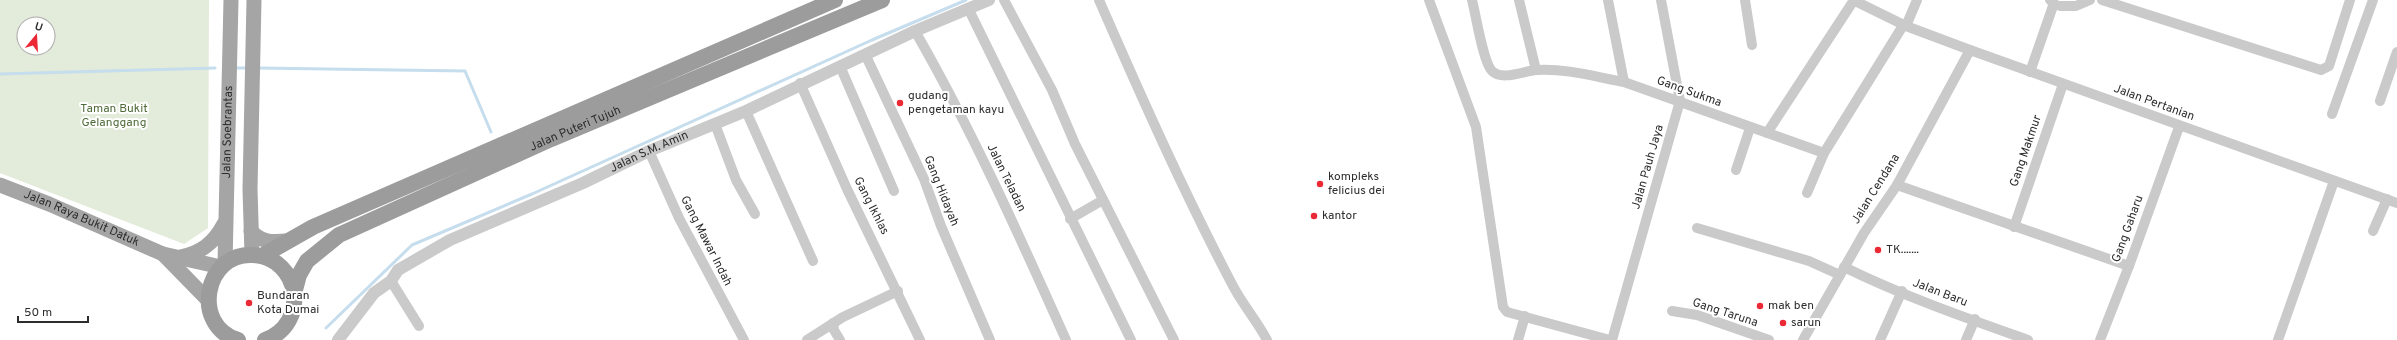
<svg xmlns="http://www.w3.org/2000/svg" width="2397" height="340" font-family="Overpass,sans-serif">
  <style>
    .green { fill: #e3ebda; fill-rule: evenodd }
    .lines { fill: none; stroke-linecap: round; stroke-linejoin: round }
    .stream { stroke: #c5ddec; stroke-width: 3 }
    .minor { stroke: #cacaca; stroke-width: 10 }
    .tertiary { stroke: #cacaca; stroke-width: 12 }
    .primary { stroke: #a5a5a5; stroke-width: 15 }
    .trunk { stroke: #9c9c9c; stroke-width: 16 }
    .poi-dot { fill: #eb2934; stroke: #fff; stroke-width: 1.5 }
    .labels { text-anchor: middle; dominant-baseline: central; stroke-width: 4; stroke-linejoin: round; paint-order: stroke }
    .street-label { font-size: 12px; fill: #2d2d2d; stroke: #fff }
    .poi-label { font-size: 12px; fill: #2d2d2d; stroke: #fff; text-anchor: start }
    .park-label { font-size: 12px; fill: #4f6a39; stroke: #fff }
  </style>
  <rect width="100%" height="100%" fill="#fff"/>
  <path class="green" d="M0 0H209L208 228 184 244 0 173ZM24 24H48V48H24Z"/>
  <g class="lines">
    <g class="stream">
      <polyline points="233,68 247,68"/>
      <polyline points="258,68 465,71 491,132"/>
      <polyline points="0,74 215,68"/>
      <polyline points="326,328 412,245 532,194 872,40 966,0"/>
    </g>
    <g class="minor">
      <polyline points="1004,0 1052,90 1075,144 1174,340"/>
      <path d="M1099 0C1141 96 1184 193 1233 286 1243 305 1257 321 1267 340"/>
      <polyline points="1429,0 1476,127 1503,307 1507,312 1610,340"/>
      <path d="M1472 0C1476 15 1483 62 1492 71 1502 81 1524 71 1536 70 1566 68 1596 77 1624 82"/>
      <polyline points="1519,0 1536,70"/>
      <polyline points="1608,0 1624,82 1824,153"/>
      <polyline points="1745,0 1752,45"/>
      <polyline points="1853,0 1906,26 1970,50 2397,203"/>
      <polyline points="2102,0 2321,70 2329,66 2350,0"/>
      <polyline points="2060,6 2076,6 2090,0"/>
      <polyline points="968,8 1131,340"/>
      <polyline points="1906,26 1917,0"/>
      <path d="M915 31C972 130 1019 235 1066 340"/>
      <polyline points="865,54 924,179 941,226 990,340"/>
      <polyline points="840,66 894,191"/>
      <polyline points="2030,72 2054,3 2050,0"/>
      <polyline points="800,83 847,189 920,340"/>
      <polyline points="2380,101 2397,52"/>
      <polyline points="746,111 813,261"/>
      <polyline points="2332,114 2373,0"/>
      <polyline points="715,124 736,180 755,214"/>
      <polyline points="1767,133 1854,0"/>
      <polyline points="649,151 679,218 744,340"/>
      <polyline points="1736,170 1750,128"/>
      <polyline points="1897,185 2129,266"/>
      <polyline points="1807,193 1824,153 1904,24"/>
      <polyline points="1070,219 1103,200"/>
      <polyline points="2014,227 2063,84"/>
      <polyline points="1697,228 1809,261 1840,275"/>
      <polyline points="2373,231 2387,199"/>
      <path d="M1844 267C1903 296 1966 318 2028 340"/>
      <polyline points="391,281 419,326"/>
      <polyline points="1672,311 1697,315 1769,340"/>
      <polyline points="833,323 834,330 840,340"/>
      <polyline points="807,340 843,317 898,291"/>
      <polyline points="1518,340 1525,316"/>
      <polyline points="1612,340 1680,101 1661,0"/>
      <polyline points="1803,340 1864,233 1897,185 1970,50"/>
      <polyline points="1880,340 1902,291"/>
      <polyline points="1966,340 1975,319"/>
      <polyline points="2100,340 2129,266 2179,127"/>
      <polyline points="2278,340 2334,181"/>
    </g>
    <path class="tertiary" id="s1" d="M338 340 374 293 391 281 398 270 450 240 583 183 649 151 746 111 915 31 989 0"/>
    <g class="primary">
      <path id="s2" d="M0 185 49 204 163 254 221 267"/>
      <path d="M251 231C262 243 272 242 287 241"/>
      <polyline points="163,254 208,300"/>
      <polyline points="252,255 250,189 254,0"/>
      <path d="M180 257C201 253 214 243 224 224"/>
      <path id="s3" d="M225 264 231 0"/>
    </g>
    <g class="trunk">
      <polyline points="262,256 313,227 835,0"/>
      <path id="s4" d="M295 290 299 275 307 261 339 235 551 139 882 0"/>
      <path d="M238 340C191 326 204 252 253 255 301 258 310 324 265 340"/>
    </g>
  </g>
  <g class="poi-dot">
    <circle cx="900" cy="103" r="4"/>
    <circle cx="1320" cy="184" r="4"/>
    <circle cx="1314" cy="216" r="4"/>
    <circle cx="1878" cy="250" r="4"/>
    <circle cx="249" cy="303" r="4"/>
    <circle cx="1760" cy="306" r="4"/>
    <circle cx="1783" cy="323" r="4"/>
  </g>
  <g class="labels">
    <g class="street-label">
      <text transform="translate(1689 92) rotate(20)">Gang Sukma</text>
      <text transform="translate(2154 103) rotate(20)">Jalan Pertanian</text>
      <text stroke="none"><textPath href="#s4" startOffset="332">Jalan Puteri Tujuh</textPath></text>
      <text stroke="none"><textPath href="#s3" startOffset="132">Jalan Soebrantas</textPath></text>
      <text transform="translate(2026 151) rotate(-71)">Gang Makmur</text>
      <text stroke="none"><textPath href="#s1" startOffset="371">Jalan S.M. Amin</textPath></text>
      <text transform="translate(1648 167) rotate(-74)">Jalan Pauh Jaya</text>
      <text transform="translate(1006 178) rotate(64)">Jalan Teladan</text>
      <text transform="translate(1876 189) rotate(-58)">Jalan Cendana</text>
      <text transform="translate(941 191) rotate(68)">Gang Hidayah</text>
      <text transform="translate(871 206) rotate(63)">Gang Ikhlas</text>
      <text stroke="none"><textPath href="#s2" startOffset="88">Jalan Raya Bukit Datuk</textPath></text>
      <text transform="translate(2128 229) rotate(-70)">Gang Gaharu</text>
      <text transform="translate(706 241) rotate(63)">Gang Mawar Indah</text>
      <text transform="translate(1940 293) rotate(21)">Jalan Baru</text>
      <text transform="translate(1725 313) rotate(18)">Gang Taruna</text>
    </g>
    <g class="poi-label">
      <text x="908" y="96">gudang<tspan x="908" dy="14">pengetaman kayu</tspan></text>
      <text x="1328" y="177">kompleks<tspan x="1328" dy="14">felicius dei</tspan></text>
      <text x="1322" y="216">kantor</text>
      <text x="1886" y="250">TK.......</text>
      <text x="257" y="296">Bundaran<tspan x="257" dy="14">Kota Dumai</tspan></text>
      <text x="1768" y="306">mak ben</text>
      <text x="1791" y="323">sarun</text>
    </g>
    <g class="park-label">
      <text x="114" y="109">Taman Bukit<tspan x="114" dy="14">Gelanggang</tspan></text>
    </g>
  </g>
  <g transform="translate(36 36) rotate(18)"><circle r="19" fill="#ffffff" stroke="#ababab"/>
  <path d="M0-3L7 15L0 10L-7 15Z" fill="#eb2934"/>
  <text y="-6" font-size="11" font-weight="bold" text-anchor="middle" fill="#2d2d2d">U</text>
  </g>
  <path d="M18 316v6h70v-6" fill="none" stroke="#2d2d2d" stroke-width="2"/>
  <text x="24" y="316" font-size="12" fill="#2d2d2d" stroke="#ffffff" stroke-width="3" paint-order="stroke">50 m</text>
</svg>
